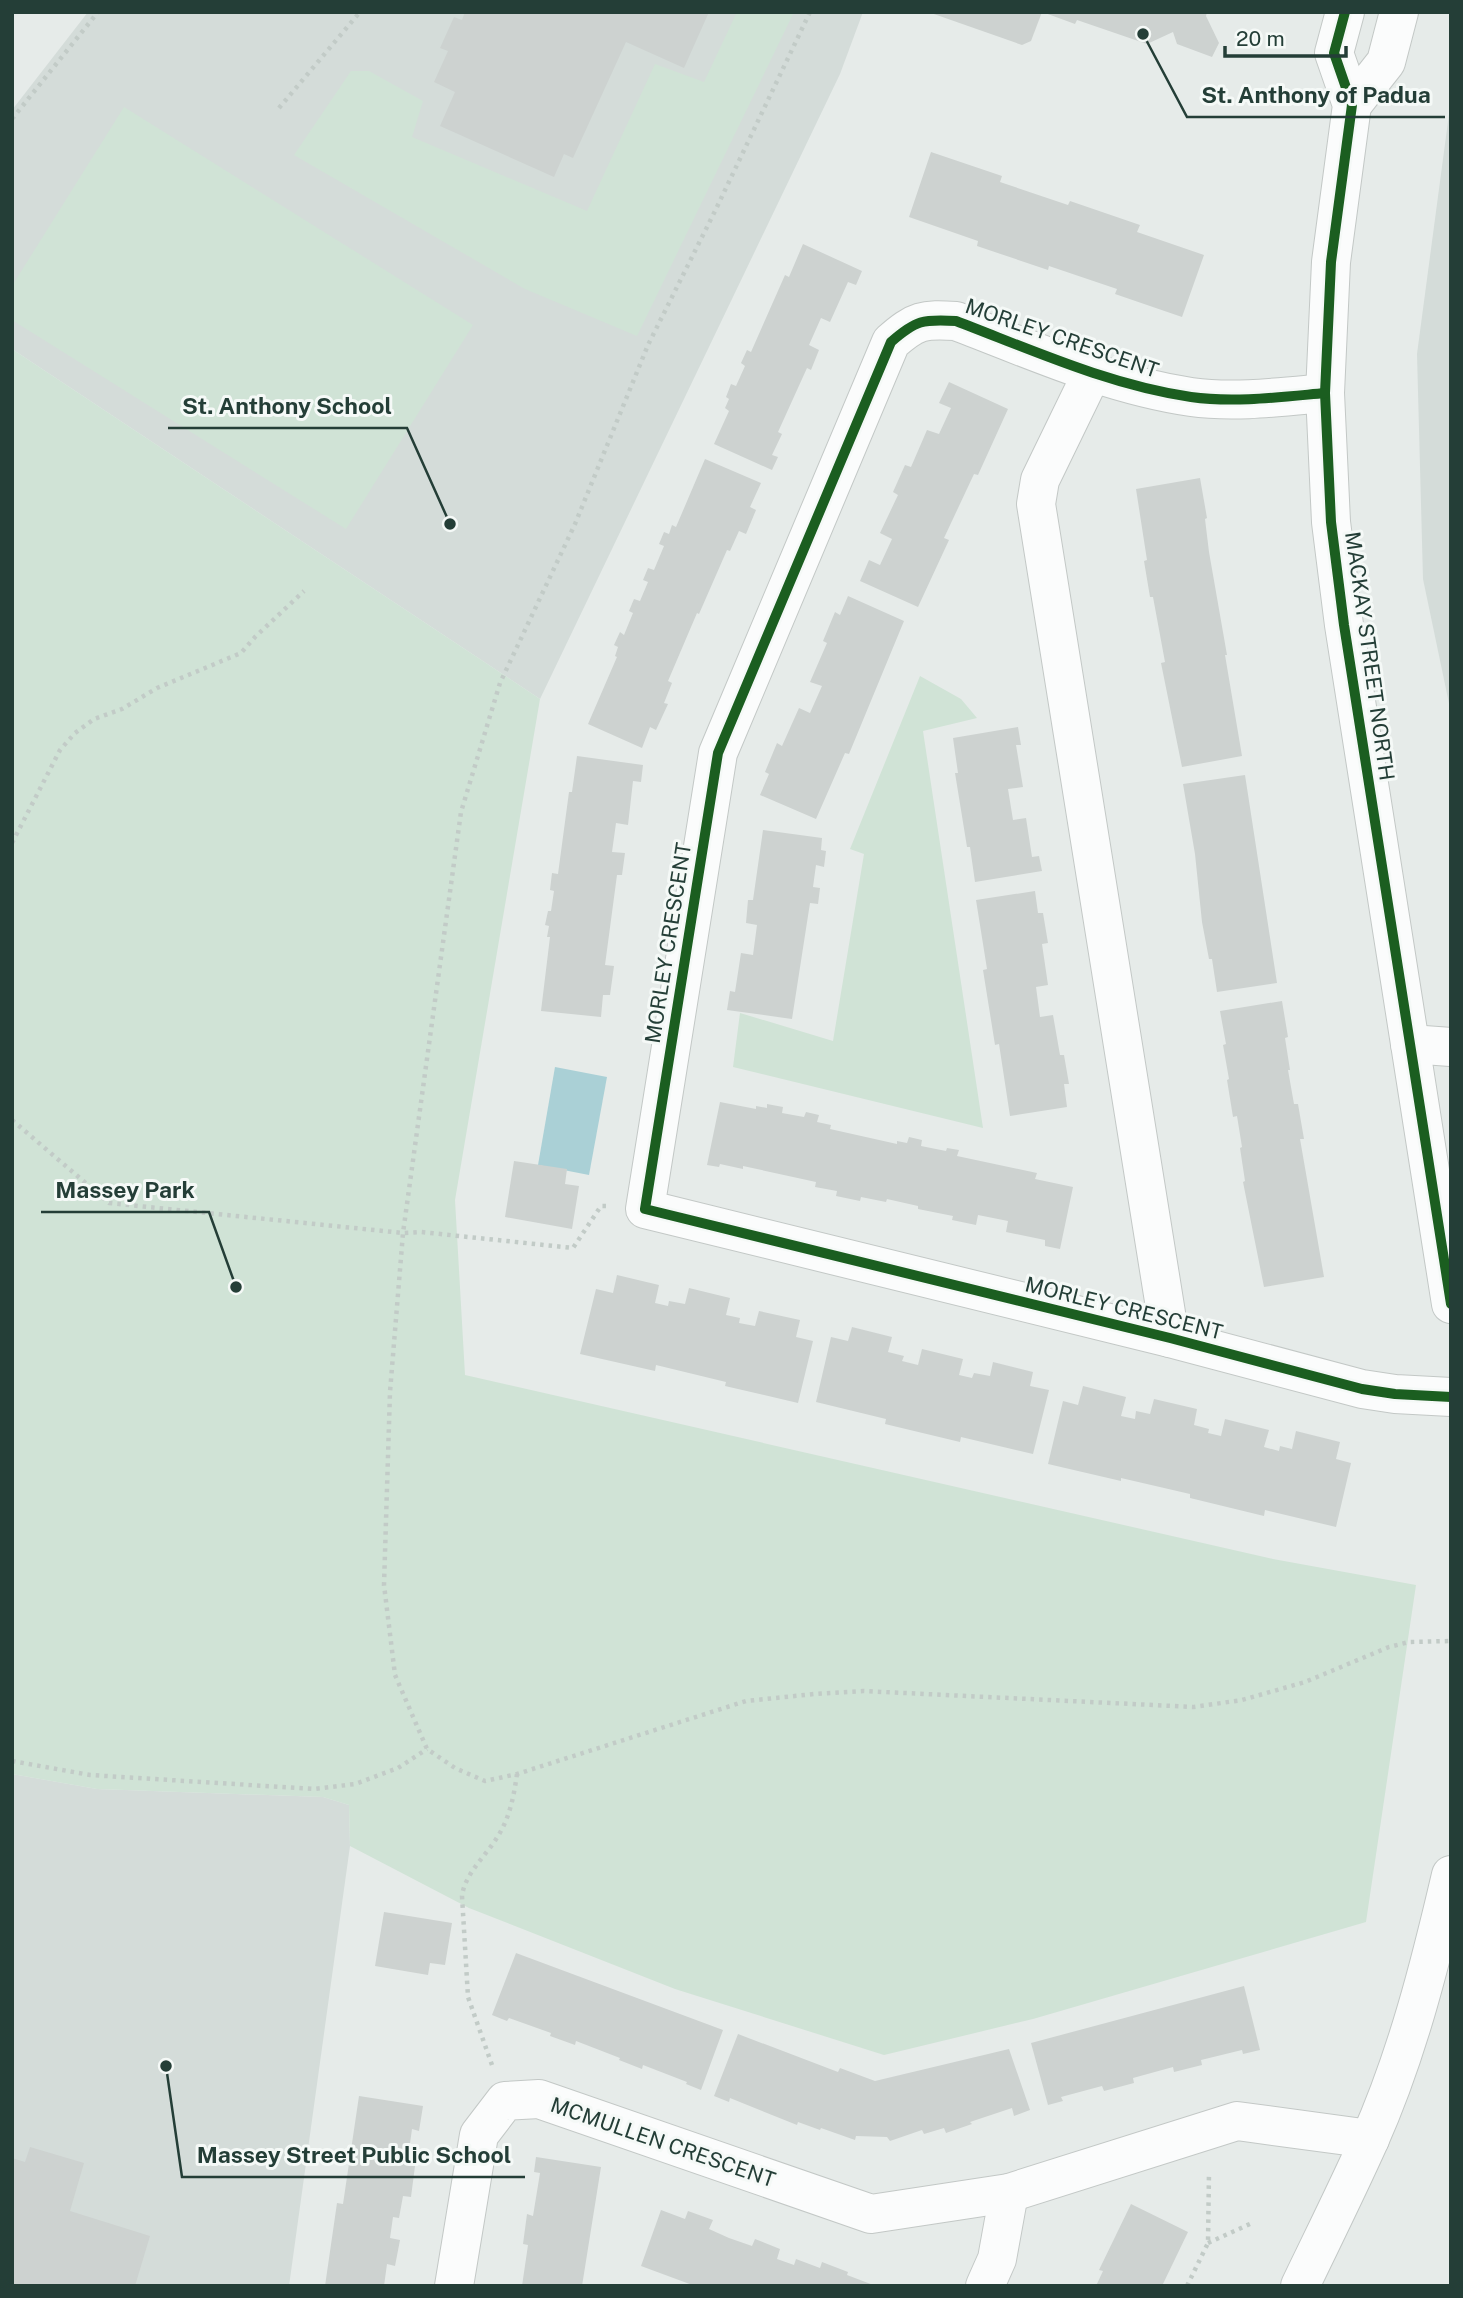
<svg xmlns="http://www.w3.org/2000/svg" width="1463" height="2298" font-family="'Public Sans',sans-serif">
  <style>
    .built { fill: #d4dcd9 }
    .green { fill: #d0e3d6 }
    .water { fill: #aad0d6 }
    .building { fill: #cdd2d0 }
    .lines { fill: none; stroke-linecap: round; stroke-linejoin: round }
    .minor-casing { stroke: #c3c8c6; stroke-width: 40 }
    .path { stroke: #c2cbc7; stroke-width: 4.5; stroke-dasharray: 3.5 5; stroke-linecap: butt }
    .minor { stroke: #fbfcfc; stroke-width: 38 }
    .cycleway-casing { stroke: #f5f9f7; stroke-width: 15 }
    .cycleway { stroke: #1b5e20; stroke-width: 10 }
    .labels { text-anchor: middle; dominant-baseline: central; stroke-width: 6; stroke-linejoin: round; paint-order: stroke }
    .street-label { font-size: 21px; fill: #243e37; stroke: #f5f9f7 }
    .leader { fill: none; stroke: #243e37; stroke-width: 2.5 }
    .callout-dot { fill: #243e37; stroke: #f5f9f7; stroke-width: 2.5 }
    .callout-label { font-size: 23px; text-anchor: middle; font-weight: bold; fill: #243e37; stroke: #f5f9f7; stroke-width: 6; stroke-linejoin: round; paint-order: stroke }
  </style>
  <rect width="100%" height="100%" fill="#e6ebe9"/>
  <g class="built">
    <polygon points="88,12 863,12 840,74 540,699 12,349 12,110"/>
    <polygon points="1451,99 1451,713 1423,579 1417,354"/>
    <polygon points="12,1774 97,1789 323,1797 349,1805 350,1846 289,2286 12,2286"/>
  </g>
  <g class="green">
    <polygon points="737,12 794,12 637,336 525,289 294,155 351,71 369,71 423,101 412,137 587,211 655,64 704,82"/>
    <polygon points="124,107 473,325 346,529 12,320 12,286"/>
    <polygon points="12,349 540,699 455,1200 465,1375 1273,1559 1416,1585 1366,1922 1033,2019 884,2055 675,1989 469,1908 350,1846 349,1805 323,1797 97,1789 12,1774"/>
    <polygon points="920,676 961,699 977,718 923,731 983,1128 733,1067 740,1013 833,1041 864,854 850,849"/>
  </g>
  <polygon class="water" points="555,1067 607,1077 589,1175 538,1165"/>
  <g class="building">
    <polygon points="465,12 709,12 684,68 626,42 573,158 564,154 554,177 440,126 455,92 434,82 448,51 440,48 454,17 462,20"/>
    <polygon points="1042,12 1031,41 1022,45 931,13"/>
    <polygon points="1207,12 1206,16 1219,43 1212,57 1177,44 1173,32 1147,44 1077,20 1075,24 1045,13"/>
    <polygon points="931,152 1002,176 1000,182 1068,205 1070,201 1140,225 1137,232 1204,255 1182,317 1115,294 1117,289 1049,266 1048,270 977,246 978,241 909,217"/>
    <polygon points="803,244 862,271 856,285 848,282 830,322 821,318 809,345 819,350 811,370 807,368 778,432 782,434 772,455 778,457 772,470 714,444 729,411 725,408 729,399 726,397 731,384 736,386 745,366 741,363 747,350 751,352 785,275 789,277"/>
    <polygon points="949,382 1008,409 978,475 974,474 944,538 949,540 918,607 860,581 869,560 880,565 892,539 880,533 898,495 893,492 905,465 911,467 927,430 939,434 951,408 939,403"/>
    <polygon points="705,459 761,483 750,507 756,510 746,534 739,531 730,551 727,550 699,614 697,613 668,681 672,683 664,703 668,704 656,730 650,727 642,748 588,724 617,657 615,656 618,647 614,645 620,632 624,635 633,613 629,611 634,599 640,601 648,582 643,580 648,568 654,570 664,546 659,544 664,532 669,534 672,525 676,527"/>
    <polygon points="1200,478 1207,518 1205,519 1209,552 1227,655 1225,655 1242,756 1182,767 1161,663 1165,662 1153,597 1150,597 1144,561 1147,560 1136,489"/>
    <polygon points="848,596 904,621 849,754 845,753 816,819 760,795 769,774 765,772 777,743 782,746 799,708 810,713 822,686 810,682 827,643 823,641 835,612 840,615"/>
    <polygon points="1018,727 1021,745 1016,745 1023,787 1008,789 1013,820 1026,818 1032,857 1039,856 1042,871 975,882 970,847 967,847 955,773 958,773 953,738"/>
    <polygon points="577,756 643,765 641,782 633,781 628,825 616,823 612,852 625,853 622,875 617,875 605,965 614,966 610,995 603,995 601,1017 541,1011 550,937 547,937 549,926 545,925 548,911 551,911 554,891 550,890 552,873 558,874 569,792 572,792"/>
    <polygon points="1245,775 1277,983 1217,992 1212,959 1209,959 1202,922 1195,854 1183,784"/>
    <polygon points="763,830 822,838 821,850 826,851 824,867 816,865 813,887 820,888 818,904 810,903 792,1019 727,1010 730,991 735,992 741,953 753,955 757,925 746,923 748,900 753,900"/>
    <polygon points="1035,891 1038,913 1043,913 1048,943 1042,944 1048,985 1036,987 1040,1017 1053,1015 1060,1055 1064,1055 1069,1084 1064,1084 1067,1107 1010,1116 999,1044 995,1045 983,970 987,969 976,900"/>
    <polygon points="1282,1001 1288,1037 1285,1038 1290,1070 1288,1070 1294,1104 1298,1104 1304,1139 1300,1139 1324,1277 1264,1287 1243,1182 1245,1181 1240,1148 1242,1147 1237,1116 1233,1117 1227,1080 1229,1079 1223,1045 1226,1044 1220,1011"/>
    <polygon points="720,1102 756,1109 756,1106 767,1108 767,1104 783,1107 782,1113 804,1117 806,1112 819,1115 817,1122 831,1125 830,1129 897,1144 897,1141 907,1143 909,1137 922,1140 921,1146 946,1151 947,1148 959,1150 957,1156 1037,1173 1035,1179 1073,1187 1060,1249 1045,1246 1045,1240 1006,1232 1008,1221 978,1215 976,1225 952,1220 953,1216 918,1209 918,1206 887,1199 886,1202 861,1197 860,1201 836,1196 837,1191 815,1187 816,1182 743,1166 743,1169 720,1164 719,1167 707,1165"/>
    <polygon points="514,1161 567,1169 565,1184 579,1186 572,1229 505,1217"/>
    <polygon points="617,1275 659,1285 655,1303 668,1306 669,1301 685,1304 689,1288 730,1298 726,1315 740,1318 739,1323 755,1326 759,1311 800,1320 796,1337 813,1341 798,1403 725,1386 726,1382 656,1365 655,1371 580,1354 596,1289 613,1293"/>
    <polygon points="852,1327 892,1337 888,1352 904,1356 902,1361 918,1365 922,1349 963,1359 959,1375 972,1378 974,1373 990,1376 993,1362 1033,1372 1030,1386 1049,1390 1033,1454 961,1437 960,1442 885,1424 886,1419 816,1402 831,1337 848,1341"/>
    <polygon points="1083,1386 1126,1397 1121,1416 1135,1419 1136,1411 1150,1414 1154,1399 1197,1409 1194,1425 1209,1429 1208,1433 1221,1436 1225,1419 1269,1430 1264,1447 1279,1451 1280,1446 1292,1449 1296,1431 1340,1442 1336,1459 1351,1463 1336,1527 1265,1510 1264,1516 1190,1498 1190,1494 1121,1478 1121,1481 1048,1464 1063,1401 1078,1405"/>
    <polygon points="384,1912 452,1923 445,1965 430,1963 428,1975 375,1966"/>
    <polygon points="516,1953 723,2030 701,2090 686,2084 687,2082 643,2065 642,2069 619,2060 620,2058 576,2041 575,2045 550,2036 551,2033 509,2018 507,2021 492,2015"/>
    <polygon points="1244,1986 1260,2050 1243,2054 1242,2050 1201,2060 1202,2065 1174,2072 1173,2067 1133,2078 1134,2083 1104,2091 1102,2086 1061,2097 1063,2101 1048,2105 1031,2043"/>
    <polygon points="738,2034 838,2072 840,2068 875,2081 1009,2049 1030,2110 1014,2116 1012,2108 970,2122 972,2124 946,2133 944,2128 924,2134 922,2130 890,2141 887,2137 856,2136 855,2140 821,2128 820,2130 798,2122 797,2125 730,2098 729,2102 714,2096"/>
    <polygon points="359,2096 423,2106 419,2131 412,2129 407,2165 415,2166 411,2197 403,2196 399,2218 393,2217 390,2238 400,2240 395,2266 387,2264 384,2286 325,2286 337,2203 343,2204"/>
    <polygon points="30,2147 84,2163 70,2211 150,2236 135,2286 12,2286 12,2158 25,2162"/>
    <polygon points="536,2157 601,2167 582,2286 522,2286 528,2245 523,2244 527,2214 533,2216 540,2173 534,2172"/>
    <polygon points="1131,2204 1188,2232 1162,2286 1096,2286 1103,2271 1099,2270"/>
    <polygon points="661,2210 685,2219 688,2211 713,2220 709,2229 729,2238 752,2246 755,2239 780,2249 777,2259 794,2265 796,2259 820,2268 822,2262 848,2272 847,2275 876,2286 695,2286 641,2266"/>
  </g>
  <g class="lines">
    <defs>
      <g id="minor">
        <polyline points="1345,12 1334,53 1352,105 1331,262 1325,393 1331,522 1344,625 1451,1304"/>
        <polyline points="1352,105 1386,62 1399,12"/>
        <polyline points="1092,373 1040,480 1036,504 1170,1338"/>
        <path d="M1325 393C1281 397 1234 403 1191 397 1109 385 1032 350 956 321 923 319 916 320 891 342L718 753 645 1209 1170 1338 1362 1389 1395 1394 1451 1397"/>
        <polyline points="1410,1044 1451,1047"/>
        <polyline points="454,2286 479,2135 505,2101 539,2099 871,2214 1009,2193 1237,2121 1370,2139"/>
        <polyline points="985,2286 997,2259 1009,2193"/>
        <path d="M1300 2286C1323 2238 1347 2190 1369 2141 1407 2056 1430 1965 1451 1875"/>
      </g>
    </defs>
    <use href="#minor" class="minor-casing"/>
    <g class="path">
      <polyline points="810,12 716,209 648,345 575,524 500,683 461,812 403,1233 390,1392 384,1585 395,1675 427,1749 455,1768 485,1781 517,1774 746,1701 814,1694 863,1691 1194,1707 1242,1700 1305,1682 1389,1647 1409,1642 1451,1641"/>
      <polyline points="279,108 360,12"/>
      <polyline points="12,119 98,12"/>
      <polyline points="12,843 60,750 75,733 94,719 122,709 157,688 241,653 255,637 304,591"/>
      <polyline points="12,1120 109,1203 403,1233 421,1232 573,1248 601,1206 606,1206"/>
      <polyline points="12,1761 90,1775 314,1789 355,1784 398,1768 427,1749"/>
      <path d="M492 2065 468 1997 462 1896C465 1873 486 1856 498 1836 510 1817 514 1795 517 1774"/>
      <polyline points="1208,2243 1252,2223"/>
      <polyline points="1187,2286 1208,2243 1209,2172"/>
    </g>
    <use href="#minor" class="minor"/>
    <defs>
      <g id="cycleway">
        <polyline points="1345,12 1334,53 1352,105 1331,262 1325,393 1331,522 1344,625 1451,1304"/>
        <path d="M1325 393C1281 397 1234 403 1191 397 1109 385 1032 350 956 321 923 319 916 320 891 342L718 753 645 1209 1170 1338 1362 1389 1395 1394 1451 1397"/>
      </g>
    </defs>
    <use href="#cycleway" class="cycleway-casing"/>
    <use href="#cycleway" class="cycleway"/>
  </g>
  <g class="labels">
    <g class="street-label">
      <text transform="translate(1062 338) rotate(19)">MORLEY CRESCENT</text>
      <text transform="translate(1370 656) rotate(82)">MACKAY STREET NORTH</text>
      <text transform="translate(668 943) rotate(-81)">MORLEY CRESCENT</text>
      <text transform="translate(1124 1308) rotate(14)">MORLEY CRESCENT</text>
      <text transform="translate(663 2142) rotate(19)">MCMULLEN CRESCENT</text>
    </g>
  </g>
  <path class="leader" d="M1143 34L1187 117H1445M450 524L407 428H168M236 1287L209 1212H41M166 2066L182 2177H525"/>
  <g class="callout-dot">
    <circle cx="1143" cy="34" r="7"/>
    <circle cx="450" cy="524" r="7"/>
    <circle cx="236" cy="1287" r="7"/>
    <circle cx="166" cy="2066" r="7"/>
  </g>
  <g class="callout-label">
    <text x="1316" y="103">St. Anthony of Padua</text>
    <text x="287" y="414">St. Anthony School</text>
    <text x="125" y="1198">Massey Park</text>
    <text x="354" y="2163">Massey Street Public School</text>
  </g>
  <rect width="1463" height="2298" fill="none" stroke="#243e37" stroke-width="28"/>
  <path d="M1225 46v10h121v-10" fill="none" stroke="#243e37" stroke-width="3.5"/>
  <text x="1236" y="46" font-size="21" fill="#243e37" stroke="#f5f9f7" stroke-width="5" paint-order="stroke">20 m</text>
</svg>
